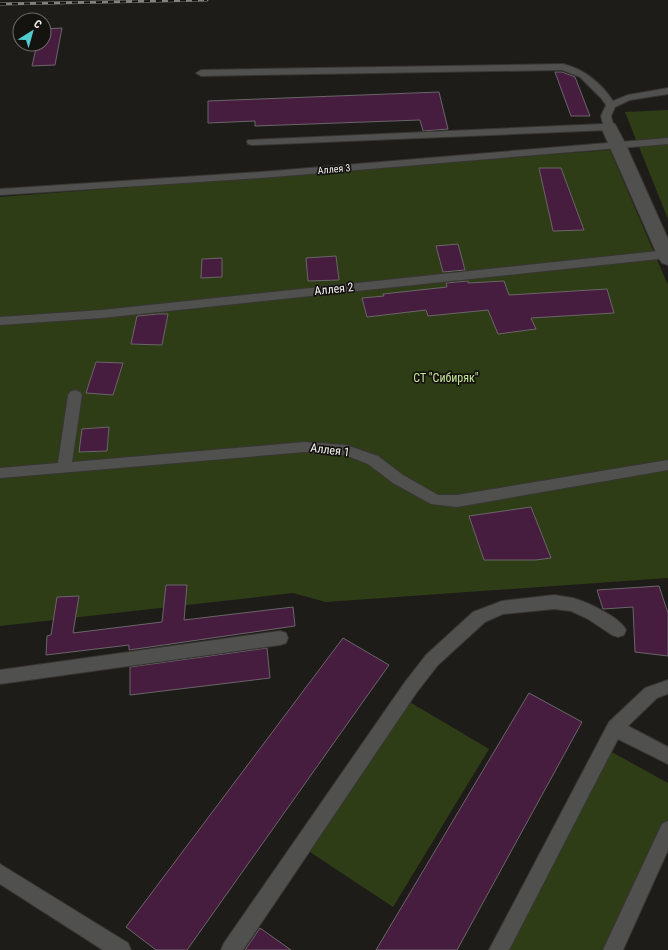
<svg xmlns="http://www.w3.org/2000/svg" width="668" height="950" font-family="'Roboto Condensed',sans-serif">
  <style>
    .green { fill: #2f3d16 }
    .building { fill: #471d3f; stroke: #6a6569 }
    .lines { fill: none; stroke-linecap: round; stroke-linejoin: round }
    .service-casing { stroke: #383633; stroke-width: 2 }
    .minor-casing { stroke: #383633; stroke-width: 2 }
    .service { fill: #50504e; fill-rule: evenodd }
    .minor { fill: #50504e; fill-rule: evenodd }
    .rail-casing { stroke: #84827f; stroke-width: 3 }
    .rail { stroke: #151310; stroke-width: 2; stroke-dasharray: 6; stroke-linecap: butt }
    .labels { text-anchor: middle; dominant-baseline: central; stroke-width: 3.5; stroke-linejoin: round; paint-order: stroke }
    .far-street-label { font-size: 10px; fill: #f4f3f0; stroke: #151310 }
    .street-label { font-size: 12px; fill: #f4f3f0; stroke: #151310 }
    .park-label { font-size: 12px; fill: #c6e695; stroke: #151310 }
  </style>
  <rect width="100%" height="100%" fill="#1e1c19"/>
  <g class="green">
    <polygon points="668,110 668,219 625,112"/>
    <polygon points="610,150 668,285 668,578 326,602 293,593 0,626 0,197"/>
    <polygon points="408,701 489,749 393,907 307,850"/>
    <polygon points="608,750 668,783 668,819 608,950 505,950"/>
  </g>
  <g class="building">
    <polygon points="62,28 55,65 32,66 37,44 44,44 44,29"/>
    <polygon points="555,72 562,72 575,77 590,116 571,116"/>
    <polygon points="439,92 448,129 423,131 420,120 255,126 255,121 208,123 208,101"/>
    <polygon points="539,168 561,168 584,230 553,231"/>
    <polygon points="458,244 465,270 443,272 436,246"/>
    <polygon points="336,256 339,280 308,281 306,258"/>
    <polygon points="222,258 222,277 201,278 202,259"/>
    <polygon points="468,281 468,283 504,281 509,295 607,289 614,313 531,318 536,329 498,334 488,310 428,316 426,310 367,317 362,298 384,296 383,294 447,287 446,283"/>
    <polygon points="158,314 168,314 162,345 131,344 137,316"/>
    <polygon points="96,362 123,363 113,395 86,393"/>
    <polygon points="109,427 107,451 79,452 82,429"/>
    <polygon points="531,507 551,558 536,560 484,560 469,516"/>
    <polygon points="166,585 187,585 184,620 293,607 295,626 129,650 129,645 46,655 47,636 51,635 57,597 79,596 73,633 162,622"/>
    <polygon points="659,586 668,613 668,656 635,652 633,607 603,609 597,590"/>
    <polygon points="343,638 389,665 187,950 156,950 126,927"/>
    <polygon points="267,648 270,678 130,695 130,667"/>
    <polygon points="529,693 582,722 457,950 376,950"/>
    <polygon points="260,928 291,950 245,950"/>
  </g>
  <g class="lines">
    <defs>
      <g id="service">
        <path d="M563 64C584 69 601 83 613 101L628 95 668 88V94L630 100 615 107 611 116 614 127 609 130 252 145 248 144 247 142 248 140 603 124 601 116 606 105 601 98 580 77 562 70 201 76 196 73 201 70Z"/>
        <polygon points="668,138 668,144 261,178 0,195 0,189 261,172"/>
        <polygon points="668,250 668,258 102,318 0,325 0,317 102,310"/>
        <polygon points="75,390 80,392 82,395 72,462 305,442 346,445 378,456 403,475 438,495 457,495 668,460 668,470 457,507 431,504 393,483 368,464 345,455 305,452 0,478 0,468 58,463 68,395 70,392"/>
        <path d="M554 595C560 596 567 597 573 598 587 602 620 617 626 630L624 635 618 637 612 635 588 619 571 611 554 609 503 614 485 622 438 665 417 692 243 950H221L224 943 405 682 426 655 473 612 502 601Z"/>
        <polygon points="280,631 286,633 288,638 286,643 280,645 0,684 0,670"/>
        <polygon points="668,680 668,694 657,698 628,726 668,747 668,764 618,739 509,950 489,950 609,722 645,688"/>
        <polygon points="668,821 668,850 623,950 603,950 662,824"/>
        <polygon points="0,864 128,943 131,950 103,950 0,884"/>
      </g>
      <polygon id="minor" points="609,122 615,124 626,145 668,239 668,265 662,263 659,259 601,127 603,124"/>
    </defs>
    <use href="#service" class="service-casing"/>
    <use href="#minor" class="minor-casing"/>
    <use href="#service" class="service"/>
    <use href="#minor" class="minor"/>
    <defs>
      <polyline id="rail" points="0,4 207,0"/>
    </defs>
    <use href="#rail" class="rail-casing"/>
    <use href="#rail" class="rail"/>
  </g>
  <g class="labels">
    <g class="far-street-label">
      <text transform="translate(334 169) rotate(-5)">Аллея 3</text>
    </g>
    <g class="street-label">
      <text transform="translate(334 289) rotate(-6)">Аллея 2</text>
      <text transform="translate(330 450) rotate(7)">Аллея 1</text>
    </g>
    <g class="park-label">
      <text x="446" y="378">СТ "Сибиряк"</text>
    </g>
  </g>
  <g transform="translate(32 32) rotate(37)"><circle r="19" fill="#151310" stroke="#6e6d6a"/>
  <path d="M0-3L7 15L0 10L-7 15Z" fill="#52cdcf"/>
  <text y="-6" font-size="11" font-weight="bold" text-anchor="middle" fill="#f4f3f0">С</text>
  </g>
</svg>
